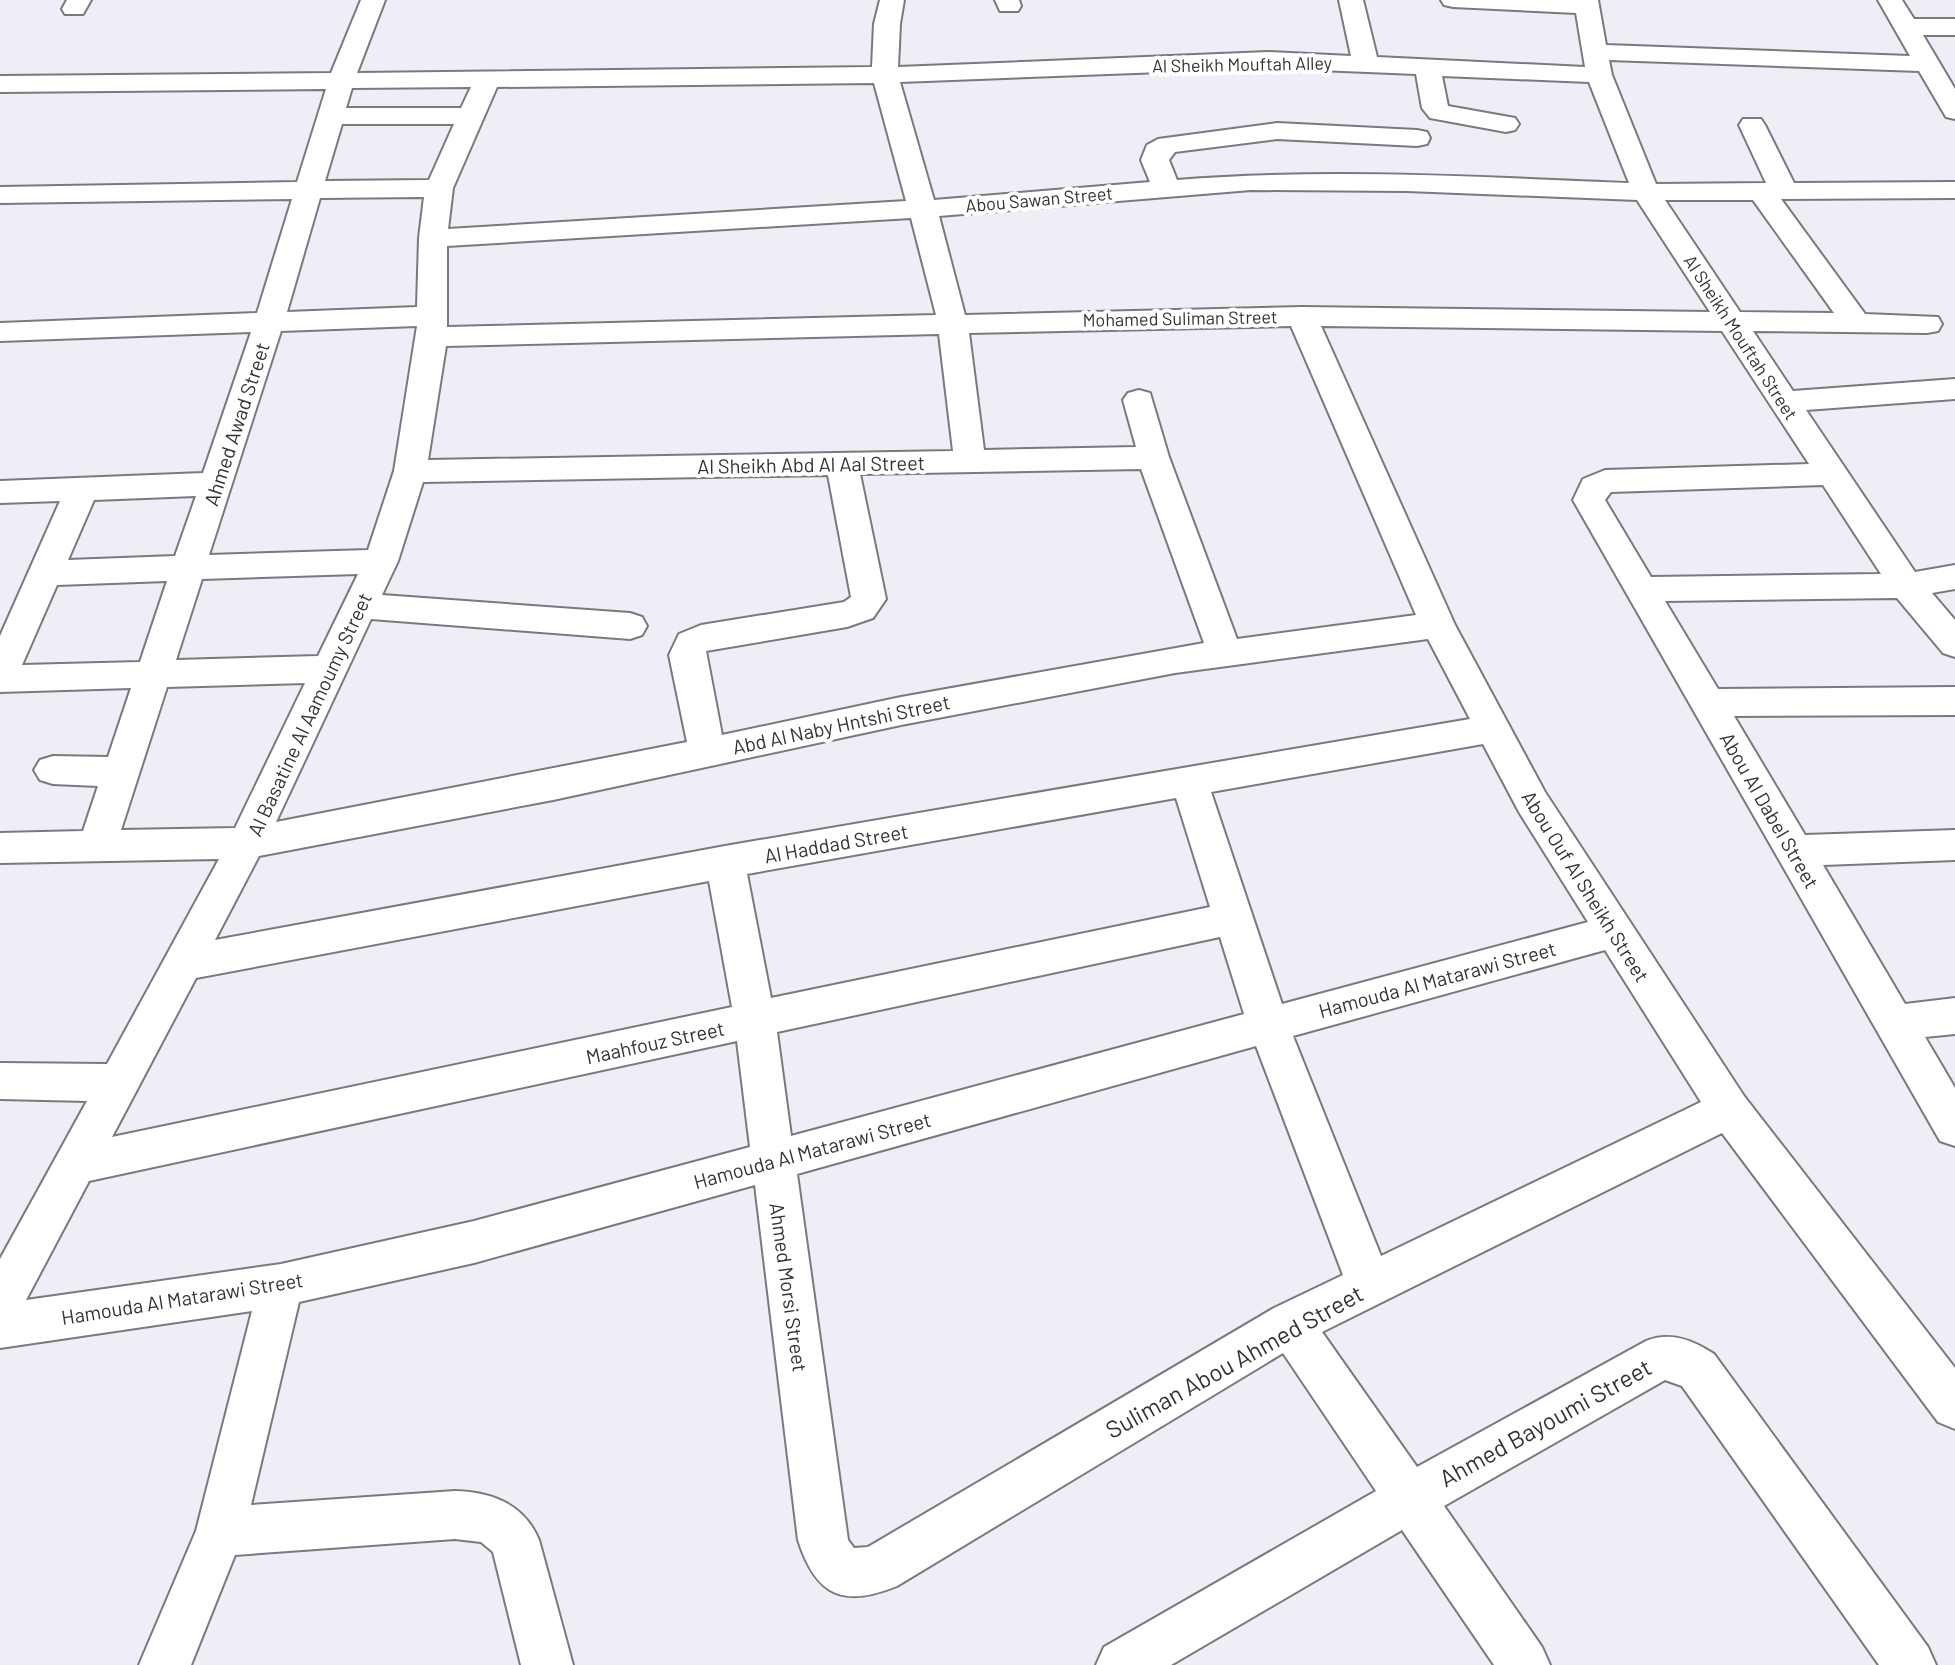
<svg xmlns="http://www.w3.org/2000/svg" width="1955" height="1665" font-family="Barlow,sans-serif">
  <style>
    .lines { fill: none; stroke-linecap: round; stroke-linejoin: round }
    .street-casing { stroke: #79797f; stroke-width: 4 }
    .street { fill: #fff; fill-rule: evenodd }
    .labels { text-anchor: middle; dominant-baseline: central; stroke-width: 8; stroke-linejoin: round; paint-order: stroke }
    .far-street-label { font-size: 18px; fill: #333235; stroke: #fff }
    .street-label { font-size: 20px; fill: #333235; stroke: #fff }
    .near-street-label { font-size: 24px; fill: #333235; stroke: #fff }
  </style>
  <rect width="100%" height="100%" fill="#efeef6"/>
  <g class="lines">
    <defs>
      <g id="street">
        <polygon points="67,0 91,0 83,14 65,14 62,9"/>
        <path d="M361 0H385L357 73 872 67 874 24 880 0H904L900 24 898 67 1268 52 1351 56 1339 0H1363L1377 57 1585 67 1576 13 1453 7 1444 5 1441 0H1598L1606 45 1910 56 1878 0H1902L1914 19H1955V35H1923L1955 89V119L1946 117 1919 71 1609 60 1612 75 1656 184 1766 183 1739 125 1743 119H1761L1765 125 1794 183 1955 182V198L1781 199 1865 314 1938 317 1942 324 1938 331 1927 333 1753 331 1793 391 1955 379V399L1806 410 1915 572 1955 565V589L1932 593 1955 620V657L1943 653 1897 598 1665 601 1718 689 1955 687V715L1734 716 1805 835 1955 830V860L1823 865 1905 1004 1955 998V1034L1925 1037 1955 1088V1146L1940 1141 1573 500 1583 479 1605 470 1809 464 1722 331 1321 326 1455 625 1545 792 1744 1096 1955 1368V1429L1938 1422 1722 1133 1322 1332 1417 1467 1646 1341C1670 1331 1693 1340 1714 1354L1928 1647 1936 1665H1879L1682 1386 1665 1380 1444 1506 1542 1647 1550 1665H1494L1402 1530 1171 1665H1096L1104 1647 1376 1491 1283 1353 897 1586C843 1608 816 1596 798 1540L755 1185 474 1263 299 1302 251 1505 455 1491C492 1492 524 1504 539 1540L573 1665H521L493 1552 481 1542 455 1539 235 1555 191 1665H139L196 1531 252 1311 0 1348V1259L87 1101 0 1099V1063L107 1064 219 859 0 863V833L83 831 98 786 53 784 40 780 34 770 40 760 53 756 108 757 131 688 0 692V636L60 501 0 503V481L203 473 251 332 0 341V323L257 313 292 199 0 203V187L297 182 326 89 0 92V76L331 73ZM1268 68 1416 74 1422 108 1430 118 1506 132 1515 130 1519 124 1515 118 1448 106 1442 76 1589 82 1629 183C1478 177 1327 168 1177 180L1169 160 1175 152 1277 139 1417 146 1427 144 1430 138 1427 132 1417 130 1277 123 1158 139 1147 145 1141 160 1150 182 934 200 900 82ZM874 83 906 201 448 229 453 188 497 87ZM471 87 461 108H346L352 88ZM342 124H454L429 180 325 181ZM1251 190 1407 191 1637 200 1710 312 1302 307 965 315 939 216ZM424 197 419 238 417 307 287 312 320 198ZM1665 200H1753L1834 313 1740 312ZM911 218 936 315 447 327V246ZM417 326 394 471 368 550 209 555 281 331ZM1291 326 1416 615 1237 639 1169 457 1150 393 1139 390 1128 393 1123 400 1136 447 984 450 969 333ZM939 334 953 451 428 460 446 346ZM1141 469 1204 643 901 697 722 735 706 651 847 627 873 618 886 599 860 474ZM828 475 851 597 844 602 701 625 679 634 669 655 687 742 276 822 371 619 630 639 642 635 647 626 642 617 630 613 382 595 398 561 423 482ZM1823 485 1881 574 1651 577 1605 500 1611 492ZM196 496 175 556 68 560 94 500ZM358 574 318 656 176 660 202 579ZM167 581 140 662 22 665 57 585ZM1428 639 1470 719 725 846 215 940 259 856 553 800 901 725 1175 673ZM305 683 235 828 121 830 167 687ZM1483 744 1519 812 1588 922 1282 1004 1211 792ZM1176 798 1210 907 771 998 747 874ZM709 881 732 1007 112 1137 196 978ZM1220 937 1244 1014 791 1136 777 1032ZM1605 950 1701 1102 1381 1256 1293 1036ZM737 1041 750 1147 474 1221 281 1264 26 1300 89 1181ZM1256 1046 1343 1275 1274 1308 868 1547 854 1548 848 1540 797 1174Z"/>
        <polygon points="995,0 1019,0 1021,6 1018,11 1000,11"/>
      </g>
    </defs>
    <use href="#street" class="street-casing"/>
    <use href="#street" class="street"/>
  </g>
  <g class="labels">
    <g class="far-street-label">
      <text transform="translate(1242 64) rotate(-1)">Al Sheikh Mouftah Alley</text>
      <text transform="translate(1039 199) rotate(-5)">Abou Sawan Street</text>
      <text transform="translate(1180 318) rotate(-1)">Mohamed Suliman Street</text>
      <text transform="translate(1741 337) rotate(57)">Al Sheikh Mouftah Street</text>
    </g>
    <g class="street-label">
      <text transform="translate(236 424) rotate(-72)">Ahmed Awad Street</text>
      <text transform="translate(811 464) rotate(-1)">Al Sheikh Abd Al Aal Street</text>
      <text transform="translate(309 714) rotate(-65)">Al Basatine Al Aamoumy Street</text>
      <text transform="translate(841 724) rotate(-12)">Abd Al Naby Hntshi Street</text>
      <text transform="translate(1770 810) rotate(60)">Abou Al Dabel Street</text>
      <text transform="translate(836 843) rotate(-10)">Al Haddad Street</text>
      <text transform="translate(1586 886) rotate(58)">Abou Ouf Al Sheikh Street</text>
      <text transform="translate(1437 979) rotate(-15)">Hamouda Al Matarawi Street</text>
      <text transform="translate(655 1042) rotate(-12)">Maahfouz Street</text>
      <text transform="translate(812 1150) rotate(-15)">Hamouda Al Matarawi Street</text>
      <text transform="translate(789 1287) rotate(82)">Ahmed Morsi Street</text>
      <text transform="translate(182 1298) rotate(-9)">Hamouda Al Matarawi Street</text>
    </g>
    <g class="near-street-label">
      <text transform="translate(1234 1361) rotate(-29)">Suliman Abou Ahmed Street</text>
      <text transform="translate(1545 1422) rotate(-29)">Ahmed Bayoumi Street</text>
    </g>
  </g>
</svg>
